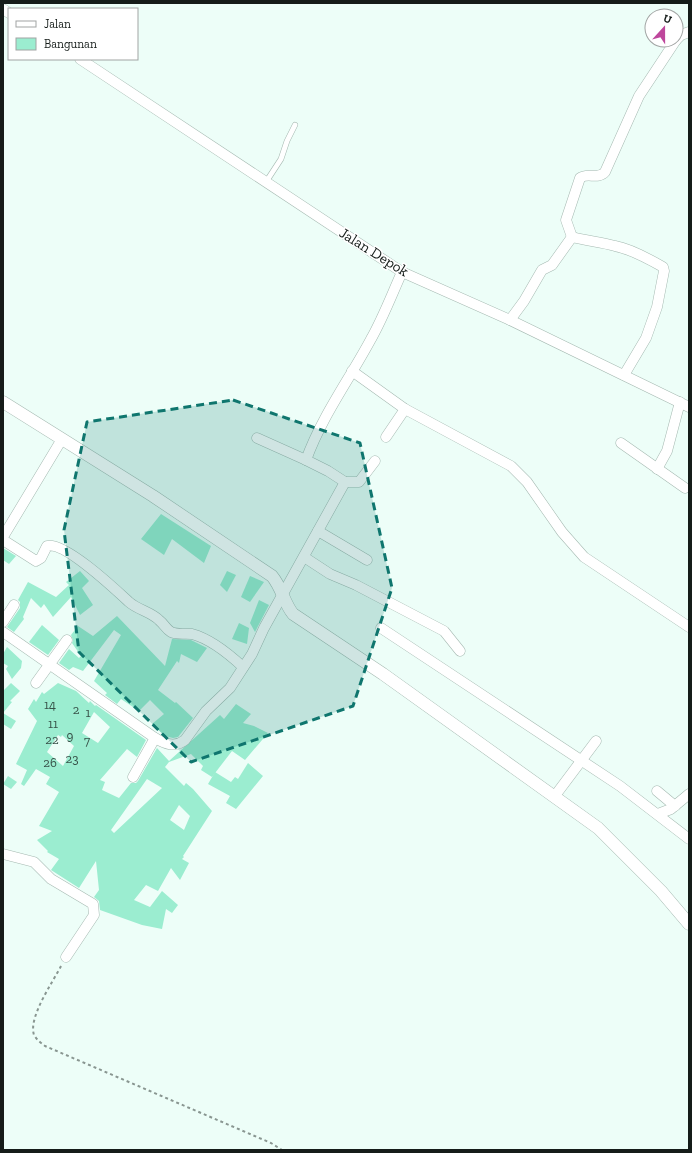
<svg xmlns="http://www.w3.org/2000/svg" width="692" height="1153" font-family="'Zilla Slab',serif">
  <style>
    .building { fill: #9bedd0; fill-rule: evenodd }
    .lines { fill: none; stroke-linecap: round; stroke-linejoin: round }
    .service-casing { stroke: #a5b9b1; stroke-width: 6 }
    .minor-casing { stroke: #a5b9b1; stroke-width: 11 }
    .tertiary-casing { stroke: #a5b9b1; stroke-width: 13 }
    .path { stroke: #899691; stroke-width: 2; stroke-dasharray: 3 3; stroke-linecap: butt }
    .service { stroke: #fff; stroke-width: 5 }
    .minor { stroke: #fff; stroke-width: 10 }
    .tertiary { stroke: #fff; stroke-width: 12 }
    .marked { fill: #0f766e; fill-opacity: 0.2; stroke: #0f766e; stroke-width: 3; stroke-dasharray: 8 5; stroke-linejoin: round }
    .labels { text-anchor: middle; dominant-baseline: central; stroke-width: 3; stroke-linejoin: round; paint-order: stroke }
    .number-label { font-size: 13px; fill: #365047 }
    .street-label { font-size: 15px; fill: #151c19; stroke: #fff }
  </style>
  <rect width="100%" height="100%" fill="#edfef8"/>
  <g class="building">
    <polygon points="161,514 211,546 204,563 172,539 164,555 141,539"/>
    <polygon points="3,548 16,556 9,564 3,560"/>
    <polygon points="80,571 89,581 82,588 93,605 80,615 71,597 53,617 44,604 41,608 31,598 23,617 24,619 14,632 7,627 20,608 20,602 18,600 28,582 56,597 69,585 66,582"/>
    <polygon points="227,571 236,575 227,592 220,585"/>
    <polygon points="250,576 264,582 250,602 241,597"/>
    <polygon points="259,600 269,605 255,632 250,623"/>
    <polygon points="117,616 165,666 172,639 191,640 207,648 197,662 181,654 179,663 177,661 158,690 175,703 176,702 193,718 178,737 173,738 165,736 152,724 164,714 150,700 139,711 121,699 117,704 105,695 107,693 94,681 121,635 114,630 83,671 73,667 69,670 59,663 69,649 79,658 81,656 72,643 73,640 71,635 78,626 93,636"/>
    <polygon points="239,623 249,628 247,644 232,639"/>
    <polygon points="42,625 59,640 48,655 29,642"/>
    <polygon points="7,647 22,661 21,668 12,679 6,669 8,666 3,663 3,654"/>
    <polygon points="11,683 20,691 10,701 12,702 3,713 3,691"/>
    <path d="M58 683 76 691 89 703 90 701 95 706 96 705 146 740 137 757 127 749 100 780 105 782 102 790 119 798 131 783H136L138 781 157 748 169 761 220 715 224 719 236 704 251 714 243 723 254 726 268 733 245 760 232 751 212 777 201 770 203 766 191 754 169 762 165 767 184 786 186 783 193 789 212 811 183 856 184 857 182 859 189 863 180 880 171 868 158 891 146 885 134 900 150 907 162 891 178 905 172 913 166 909 162 929 142 925 100 910 99 901 94 897 99 890 96 861 79 888 51 870 59 859 47 852 48 851 37 840 52 831 39 826 59 792 46 784 50 777 36 769 24 786 21 784 27 770 16 764 37 721 28 709 34 699 36 702 42 692 44 694ZM94 712 110 727 98 743 82 733ZM58 735 61 737 62 735 74 746 63 766 47 752ZM147 779 162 788 114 833 111 830ZM179 805 190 816 184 830 170 820Z"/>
    <polygon points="3,713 16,721 11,729 3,724"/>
    <polygon points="248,763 263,776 236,809 226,803 230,796 208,784 215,772 231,782 235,777 238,779"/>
    <polygon points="8,776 17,782 11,789 3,784"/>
  </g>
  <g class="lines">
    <defs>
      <polyline id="service" points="266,182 281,159 287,141 295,125"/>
      <g id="minor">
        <polyline points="3,9 9,13"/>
        <polyline points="676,40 681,35 689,32"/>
        <polyline points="80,59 402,272 510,320 689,407"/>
        <path d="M572 237 566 220 580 178C587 172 598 180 605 172L639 96 676 40"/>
        <path d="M510 320 524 301 542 270 552 265 572 237C587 241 601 242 615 246 631 249 649 259 663 267L664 271 657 307 646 338 624 375"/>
        <polyline points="352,371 405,409 511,466 527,482 562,532 584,557 689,627"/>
        <polyline points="386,437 405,409"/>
        <polyline points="257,438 306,460"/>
        <polyline points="621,443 685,488"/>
        <polyline points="657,469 667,451 680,402"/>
        <polyline points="345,482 359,482 375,461"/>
        <polyline points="318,531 367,560"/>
        <polyline points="3,537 62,439"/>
        <path d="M3 540 36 561 41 558 47 546C64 541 116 590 129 602 138 610 152 612 160 621 164 624 166 629 171 632 177 635 185 633 192 634 211 639 229 654 243 667"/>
        <polyline points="304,557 330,574 356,585 444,631 460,651"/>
        <polyline points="3,622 14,605"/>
        <polyline points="381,628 620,786 689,839"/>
        <path d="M3 632 155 738C165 744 175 748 185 740L206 711 230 688 252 654 264 628 345 482 328 471 306 460C322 416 349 380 371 339 383 318 392 294 402 272"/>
        <polyline points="36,683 67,640"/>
        <polyline points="133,777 155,738"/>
        <polyline points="657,791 675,806"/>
        <polyline points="554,797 596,741"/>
        <polyline points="658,814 671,809 689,794"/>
        <polyline points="3,854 34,862 51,879 93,904 94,915 66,957"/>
      </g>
      <path id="tertiary" d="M3 402 153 496 272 576C282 588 284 603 293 614L383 674 598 828 661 891 689 924"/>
    </defs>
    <use href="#service" class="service-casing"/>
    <use href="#minor" class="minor-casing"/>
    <use href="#tertiary" class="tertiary-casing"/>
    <path class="path" d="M61 966C53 982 28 1017 34 1035 37 1040 41 1043 45 1046L271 1143 282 1150"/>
    <use href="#service" class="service"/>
    <use href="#minor" class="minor"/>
    <use href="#tertiary" class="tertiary"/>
  </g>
  <path class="marked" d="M233 400 360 443 392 588 353 706 191 762 79 652 64 530 87 422Z"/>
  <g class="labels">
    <g class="number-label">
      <text x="50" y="704">14</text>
      <text x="76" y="709">2</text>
      <text x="88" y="712">1</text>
      <text x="53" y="723">11</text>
      <text x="70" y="735">9</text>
      <text x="52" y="739">22</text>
      <text x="87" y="740">7</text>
      <text x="72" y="758">23</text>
      <text x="50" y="762">26</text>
    </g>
    <g class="street-label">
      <text transform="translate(374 252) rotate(32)">Jalan Depok</text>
    </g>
  </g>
  <rect width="692" height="1153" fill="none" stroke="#151c19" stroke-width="8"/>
  <rect x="8" y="8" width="130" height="52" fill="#ffffff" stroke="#a1a4a3"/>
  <rect x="16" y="21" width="20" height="6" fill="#ffffff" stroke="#a1a4a3"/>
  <text x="44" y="28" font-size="12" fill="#151c19">Jalan</text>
  <rect x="16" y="38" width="20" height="12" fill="#9bedd0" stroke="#a1a4a3"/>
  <text x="44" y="48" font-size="12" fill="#151c19">Bangunan</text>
  <g transform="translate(664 28) rotate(21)"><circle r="19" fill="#ffffff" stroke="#a1a4a3"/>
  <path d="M0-3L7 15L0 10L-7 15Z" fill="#be479c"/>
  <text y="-6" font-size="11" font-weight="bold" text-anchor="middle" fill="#151c19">U</text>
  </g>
</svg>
